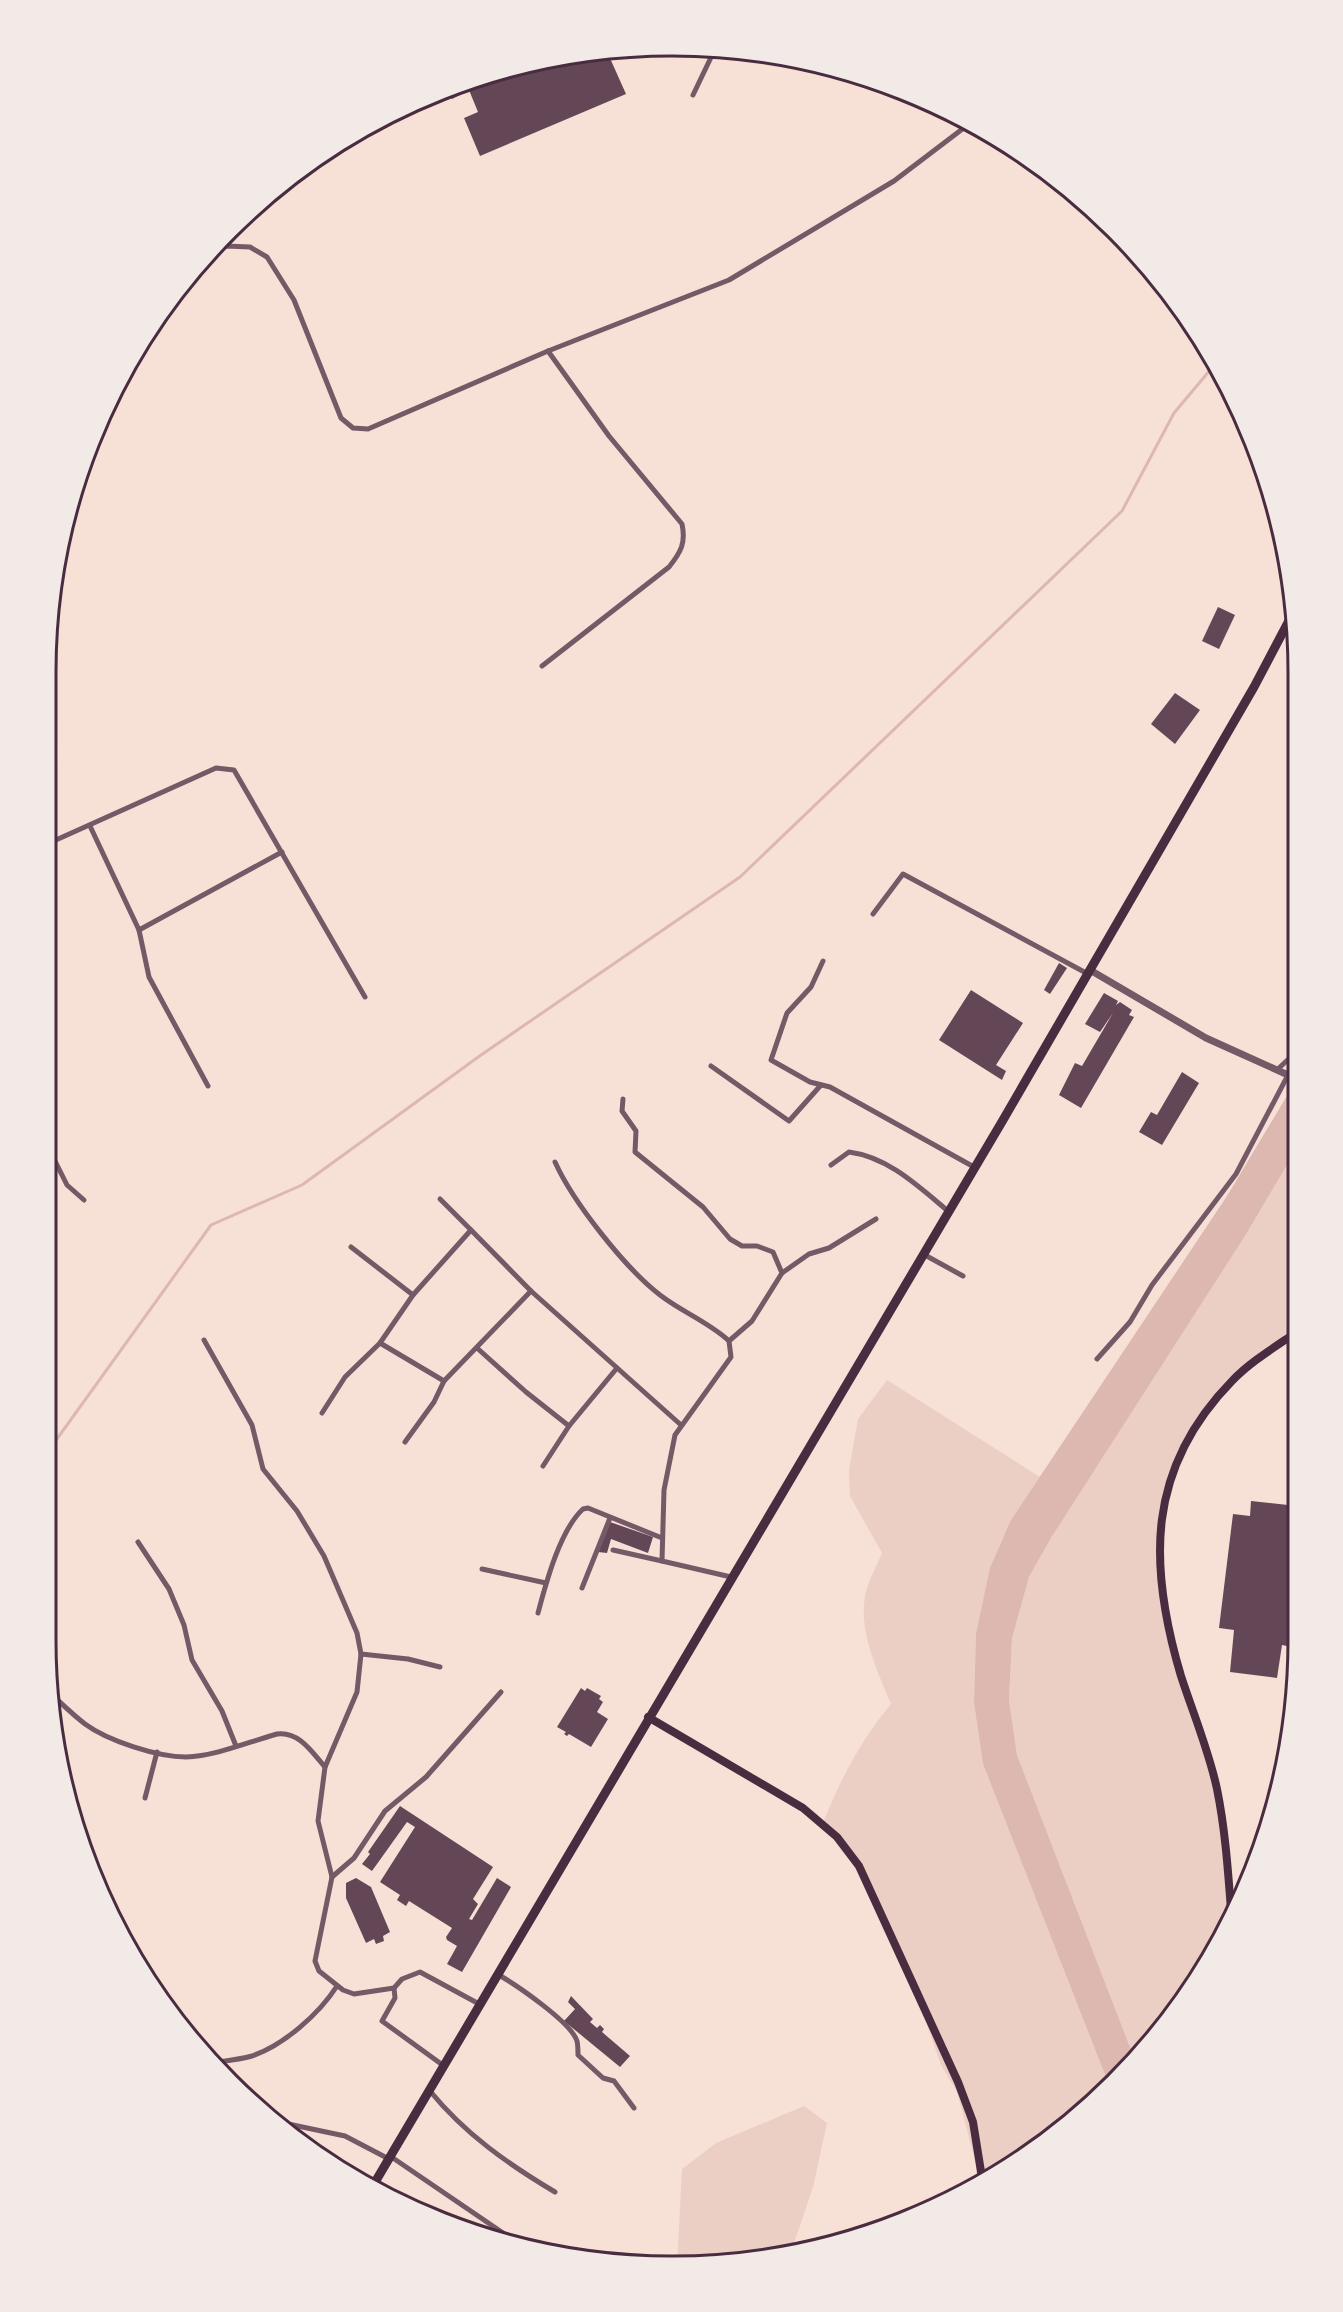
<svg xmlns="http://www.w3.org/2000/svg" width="1343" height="2312" font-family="Jost,sans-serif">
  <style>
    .green { fill: #ebcfc5 }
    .water { fill: #dcb8b0 }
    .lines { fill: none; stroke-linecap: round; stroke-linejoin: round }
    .stream { stroke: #dcb8b0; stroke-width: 3 }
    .building { fill: #644757 }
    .minor { stroke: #755966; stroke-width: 5 }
    .tertiary { stroke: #755966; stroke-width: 7 }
    .secondary { stroke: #4a2c40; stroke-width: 8 }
    .trunk { stroke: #4a2c40; stroke-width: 9 }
    .rim { fill: none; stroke: #4a2c40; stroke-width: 3 }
  </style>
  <rect width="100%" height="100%" fill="#f7e1d7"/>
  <g class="green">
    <polygon points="1297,1148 1297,1331 1233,1380 1177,1456 1160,1538 1164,1605 1217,1788 1231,1910 1193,1988 1135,2060 1017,1755 1009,1700 1012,1640 1029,1577 1051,1538 1245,1236"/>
    <path d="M887 1380 1040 1477 1011 1520 976 1634 974 1703 983 1764 1109 2085 1053 2137 977 2187 976 2164 957 2092 941 2065 910 1977 859 1866 823 1823C840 1780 861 1740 891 1704 877 1670 857 1629 866 1592 869 1579 877 1565 882 1553L850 1496 849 1470 858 1419Z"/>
    <polygon points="804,2106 827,2123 813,2187 790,2255 677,2266 682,2169 716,2143"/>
  </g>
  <polygon class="water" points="1297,1079 1297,1148 1245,1236 1051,1538 1029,1577 1012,1639 1009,1700 1017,1755 1135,2060 1109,2085 983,1764 974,1703 976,1634 990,1568 1011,1520 1227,1196"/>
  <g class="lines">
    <polyline class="stream" points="49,1450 211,1225 302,1185 481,1055 740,877 1122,511 1174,413 1216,363"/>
  </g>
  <g class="building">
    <polygon points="621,50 609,56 626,94 480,156 464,118 478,112 469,90 452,99 447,88 549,57"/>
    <polygon points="1218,607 1235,615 1219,649 1202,641"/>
    <polygon points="1175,693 1200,710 1175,744 1151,724"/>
    <polygon points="1059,963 1067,968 1050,994 1044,990"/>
    <polygon points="971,990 1023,1023 996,1065 1006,1071 1002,1080 939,1040"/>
    <polygon points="1104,993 1118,1001 1116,1005 1120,1002 1132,1010 1129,1015 1134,1017 1081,1108 1059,1095 1075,1063 1082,1066 1113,1013 1100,1032 1085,1024"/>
    <polygon points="1182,1072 1199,1083 1162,1145 1139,1132 1151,1112 1157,1115"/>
    <polygon points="1251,1501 1297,1506 1297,1648 1282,1645 1277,1678 1230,1672 1234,1630 1219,1628 1233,1514 1250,1516"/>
    <polygon points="610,1522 653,1537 648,1553 611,1539 607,1553 598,1552"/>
    <polygon points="581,1688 585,1691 587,1688 601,1696 599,1699 603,1702 597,1712 608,1719 591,1747 569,1734 567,1736 564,1734 566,1732 557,1727"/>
    <polygon points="400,1806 493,1867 473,1899 478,1904 469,1919 472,1920 497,1878 511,1887 462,1972 447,1964 457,1946 447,1940 446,1937 452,1928 409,1901 406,1906 397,1900 400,1895 380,1882 415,1827 407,1822 372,1871 362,1864 370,1854 368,1852"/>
    <polygon points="356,1878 371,1887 390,1932 383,1936 384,1941 376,1944 374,1939 366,1943 346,1898 346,1883"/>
    <polygon points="571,1996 593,2019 590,2022 597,2028 600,2025 604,2029 602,2032 630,2056 620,2067 564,2021 575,2009 568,2002"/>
  </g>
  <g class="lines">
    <g class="minor">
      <polyline points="693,95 715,49"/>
      <polyline points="207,255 226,246 250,247 267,257 294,300 341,418 353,428 368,429 548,351 729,280 894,181 969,124"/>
      <path d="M542 666 669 567C681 552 686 543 682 524L609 436 548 351"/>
      <polyline points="90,826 139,930 149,977 208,1086"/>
      <polyline points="47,844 216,768 234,770 365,997"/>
      <polyline points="873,914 903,874 1088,974"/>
      <polyline points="139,930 282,852"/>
      <polyline points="823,961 811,987 787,1013 771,1060 810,1082 830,1087 974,1167"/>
      <polyline points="711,1066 789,1121 821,1085"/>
      <polyline points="1278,1069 1297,1051"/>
      <polyline points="623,1099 622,1111 636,1131 635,1152 703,1207 730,1239 742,1246 757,1246 773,1252 782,1273"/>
      <polyline points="48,1147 67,1185 84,1200"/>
      <path d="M555 1162C573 1202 625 1268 660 1295 682 1312 710 1323 729 1341"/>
      <path d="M831 1165 849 1152C888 1157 918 1186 948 1211"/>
      <polyline points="440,1199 471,1230"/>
      <polyline points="351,1247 413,1295"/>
      <polyline points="923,1254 963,1276"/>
      <polyline points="204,1340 252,1425 263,1469 297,1511 324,1556 357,1633 361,1654 357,1692 325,1767"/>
      <polyline points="380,1343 444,1381 531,1291"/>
      <polyline points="477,1348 526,1392 569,1426"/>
      <polyline points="1097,1359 1130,1322 1152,1285 1236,1174 1288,1075"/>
      <polyline points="322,1413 345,1377 380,1343 413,1295 471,1230 531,1291 681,1425"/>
      <polyline points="405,1442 434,1402 444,1381"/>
      <polyline points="543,1466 569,1426 617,1368"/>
      <polyline points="138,1542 169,1589 184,1625 192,1660 222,1711 236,1746"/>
      <polyline points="613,1550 662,1561"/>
      <polyline points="482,1569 546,1583"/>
      <polyline points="731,1577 662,1561 664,1490 675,1435 731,1357 729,1341 752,1321 782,1273 809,1254 829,1248 876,1219"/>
      <polyline points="582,1588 610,1518"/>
      <path d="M538 1613C546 1583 560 1530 583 1509L588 1508 662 1538"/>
      <polyline points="361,1654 408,1659 440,1667"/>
      <path d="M50 1693C62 1704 73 1715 85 1724 108 1741 158 1757 186 1757 216 1756 248 1742 277 1734 299 1731 312 1752 325 1767L318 1821 332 1877 315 1961 319 1971 343 1990 354 1994 394 1988 402 1979 420 1972 481 2005"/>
      <polyline points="145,1798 157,1752"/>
      <polyline points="332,1877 354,1858 385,1811 426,1777 501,1692"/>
      <path d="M499 1975C516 1985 571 2022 577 2041 578 2045 578 2051 578 2055L603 2078 614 2081 634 2108"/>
      <polyline points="394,1988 395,1998 382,2021 444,2066"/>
      <path d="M210 2063C224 2061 238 2060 252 2056 284 2045 319 2014 337 1986"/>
      <path d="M430 2091C465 2134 508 2164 555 2192"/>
      <polyline points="274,2121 345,2136 389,2159"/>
      <polyline points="390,2156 525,2248"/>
    </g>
    <polyline class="tertiary" points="1090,970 1206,1038 1297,1079"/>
    <g class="secondary">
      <polyline points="648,1717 803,1808 837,1837 859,1866 958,2082 973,2122 983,2184"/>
      <path d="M1231 1910C1228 1870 1225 1828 1217 1789 1209 1751 1193 1713 1181 1676 1148 1565 1146 1469 1232 1381 1250 1362 1275 1347 1297 1332"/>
    </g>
    <polyline class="trunk" points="371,2189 1003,1120 1254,687 1293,613"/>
  </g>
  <path d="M0 0H1343V2312H0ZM672 56H672A616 616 0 0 1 1288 672V1640A616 616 0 0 1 672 2256H672A616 616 0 0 1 56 1640V672A616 616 0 0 1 672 56Z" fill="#f1eae7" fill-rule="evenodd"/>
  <path class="rim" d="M672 56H672A616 616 0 0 1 1288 672V1640A616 616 0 0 1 672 2256H672A616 616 0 0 1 56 1640V672A616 616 0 0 1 672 56Z"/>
</svg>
